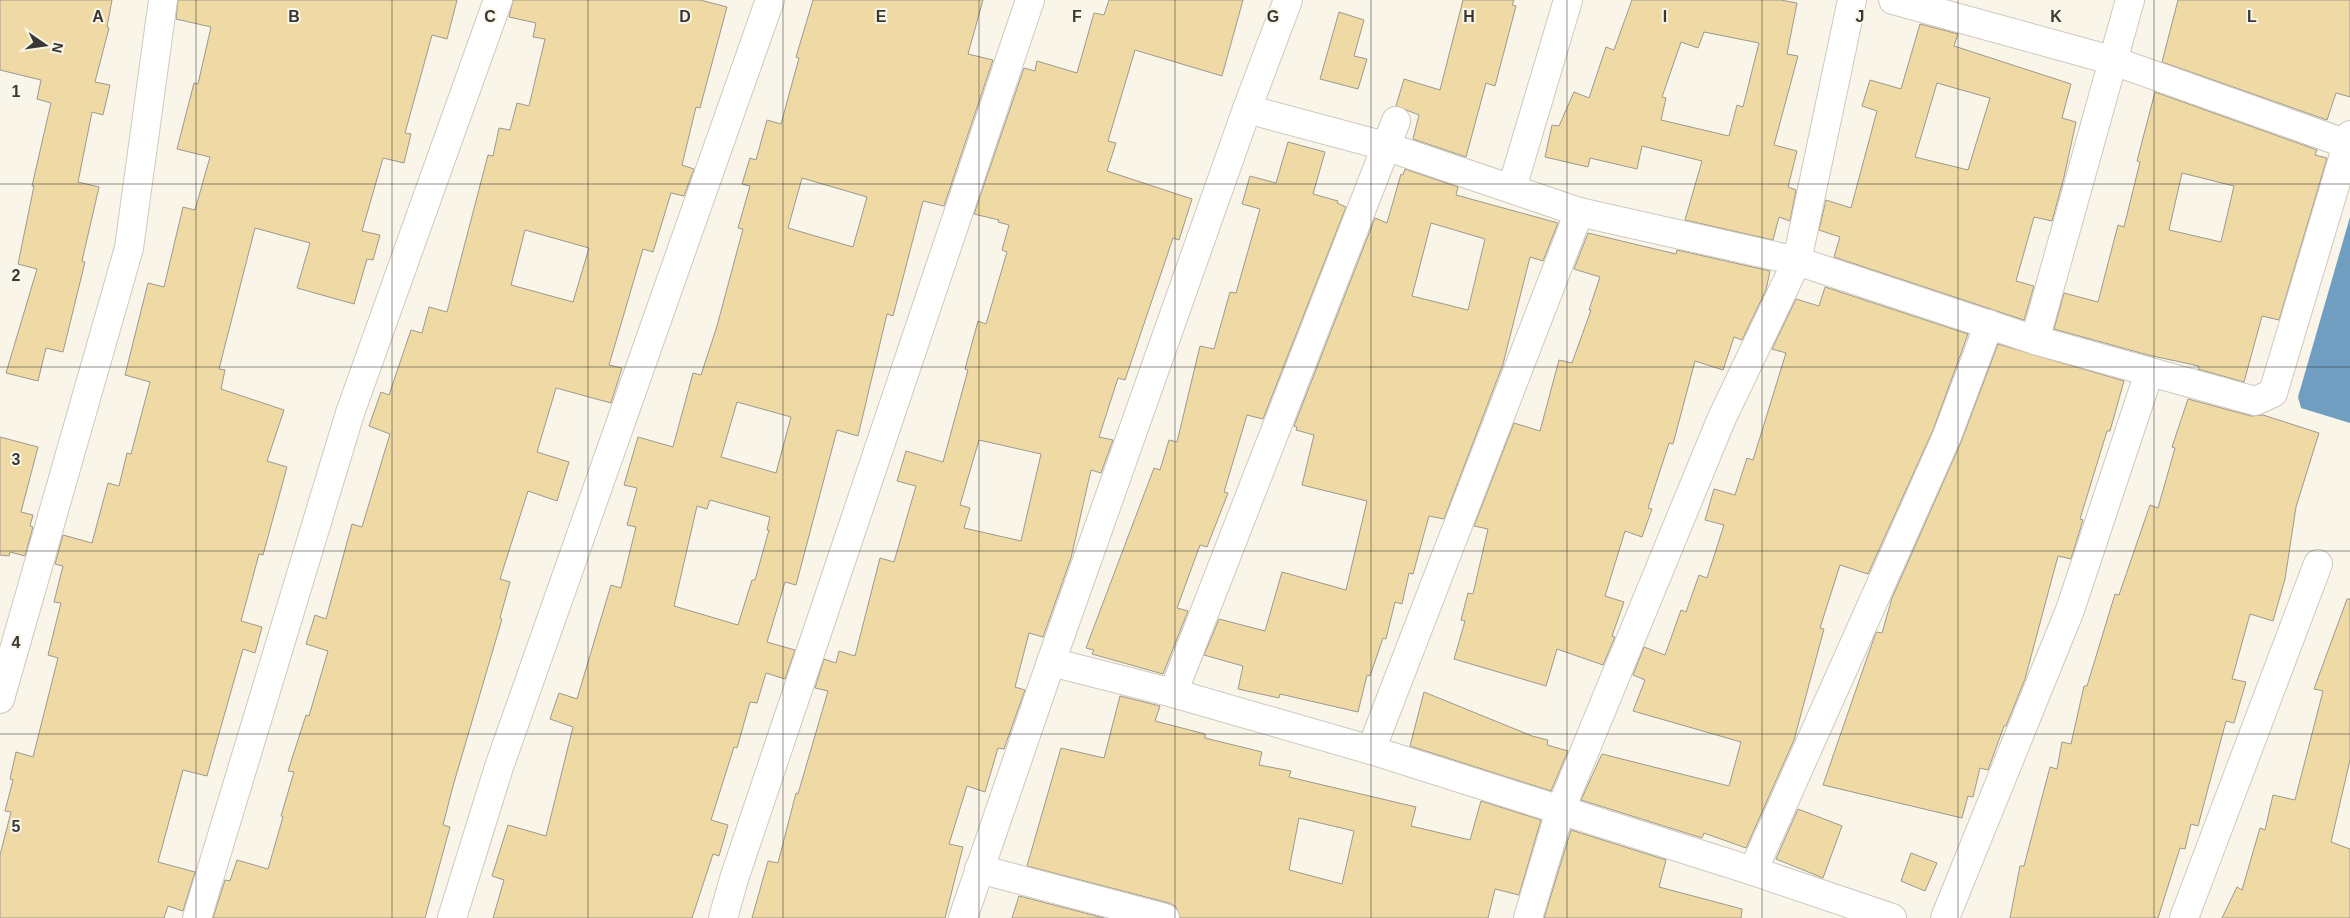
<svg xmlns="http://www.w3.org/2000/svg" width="2350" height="918" font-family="Helvetica,sans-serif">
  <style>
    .water { fill: #6f9ec1 }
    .building { fill: #efdaa5; stroke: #9d998e; fill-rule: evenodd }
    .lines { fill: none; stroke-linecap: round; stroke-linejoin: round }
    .minor-casing { stroke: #cec9bd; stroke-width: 30 }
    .minor { stroke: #fff; stroke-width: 28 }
    .grid { fill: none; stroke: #3a3834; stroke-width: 1; stroke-opacity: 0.55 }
    .grid-label { font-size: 16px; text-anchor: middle; font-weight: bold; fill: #3a3834; stroke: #f9f5e8; stroke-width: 4; stroke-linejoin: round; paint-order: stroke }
  </style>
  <rect width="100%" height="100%" fill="#f9f5e8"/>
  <polygon class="water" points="2350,217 2350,423 2301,408 2298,397"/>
  <g class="building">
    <polygon points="0,0 112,0 107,27 109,28 95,82 110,85 103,115 92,112 78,182 99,187 82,261 85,262 63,352 46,348 38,381 6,373 37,269 18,264 34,186 32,186 51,103 37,99 41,80 0,70"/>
    <polygon points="178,0 457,0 447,39 432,35 405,133 411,134 404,163 383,158 362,231 380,235 373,260 367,259 354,304 297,288 310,243 255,228 219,369 225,370 221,389 284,410 267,461 287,467 263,555 259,554 241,621 262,627 255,653 243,649 207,776 183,770 158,862 195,872 183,911 168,906 164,918 0,918 0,855 11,812 5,811 13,780 10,779 16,752 33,757 58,658 48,655 61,603 54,602 63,566 55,564 63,535 92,543 108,483 119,486 127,453 131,454 150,382 125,375 148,283 164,287 183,207 195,210 210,157 177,149 194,83 198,84 211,27 176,19"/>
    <path d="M513 0H700L727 7 700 108 696 107 682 165 694 169 684 196 671 193 653 252 643 249 609 365 622 368 611 403 556 388 537 452 569 462 557 501 528 491 500 579 510 582 500 618 502 619 453 786 443 825 450 827 425 918H213L225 880 230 881 237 860 268 869 283 817 281 816 294 772 288 771 306 715 309 716 328 651 306 644 315 615 326 619 352 524 362 527 390 434 369 426 381 392 389 395 411 330 422 333 429 307 447 312 488 155 493 156 499 128 510 130 517 103 529 106 545 39 533 37 536 23 509 17ZM525 230 589 248 573 302 511 285Z"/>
    <path d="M813 0H983L968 54 993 60 944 206 923 201 893 316 887 314 858 436 837 430 796 585 785 582 767 642 795 650 785 679 766 673 757 703 750 702 737 748 734 747 711 820 728 825 719 856 713 854 692 918H493L504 880 492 876 508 825 546 836 573 727 550 719 559 693 577 699 611 585 621 588 636 527 627 525 637 488 624 485 638 437 673 447 693 373 701 375 717 326 743 229 738 228 750 186 742 184 750 158 756 160 767 120 781 124 799 58 796 57ZM802 178 867 197 853 247 788 228ZM737 402 791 417 776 473 721 457ZM710 500 770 517 767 530H769L755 580H752L738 625 674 606 697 506 707 509Z"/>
    <path d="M1109 0H1243L1222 76 1135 50 1108 141 1116 143 1107 171 1192 199 1179 240 1173 238 1125 380 1118 378 1099 437 1113 440 1101 473 1091 470 1071 558 1043 637 1029 633 1015 687 1025 690 1004 749 998 748 985 792 967 786 949 844 963 847 945 918H752L768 861 778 863 796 793 798 794 828 691 815 688 824 659 836 663 839 651 855 656 880 558 894 562 916 486 897 481 906 451 943 462 968 370 965 369 978 321 986 324 1007 252 1002 250 1009 225 998 222 999 220 974 214 1024 68 1035 71 1037 61 1077 73 1094 13 1104 15ZM979 440 1041 454 1021 541 964 528 970 508 960 505Z"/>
    <polygon points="1463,0 1514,0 1512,5 1516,6 1495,86 1486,83 1466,157 1413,139 1419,115 1396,106 1404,79 1440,90"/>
    <path d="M1632 0H1781L1797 3 1787 54 1798 56 1774 145 1797 151 1788 187 1796 190 1790 221 1779 217 1773 240 1685 220 1702 161 1642 146 1637 169 1590 158 1588 167 1545 157 1552 125 1559 126 1574 92 1589 98 1606 47 1614 50ZM1704 32 1759 43 1743 107 1737 105 1729 136 1661 120 1666 98 1662 97 1681 42 1698 48Z"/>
    <polygon points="2178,0 2350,0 2350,97 2336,93 2327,120 2162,62"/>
    <polygon points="1339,12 1364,20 1354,56 1367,59 1358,89 1320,79"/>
    <path d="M1920 24 1958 34 1954 46 2071 84 2062 118 2076 122 2064 177 2052 221 2034 217 2016 281 2034 286 2024 320 1834 257 1840 237 1819 230 1826 200 1851 208 1877 111 1862 106 1870 80 1901 89ZM1937 83 1990 98 1968 170 1915 157Z"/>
    <path d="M2155 92 2317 150 2315 155 2327 158 2279 320 2262 316 2244 382 2198 369 2199 366 2148 355 2054 329 2064 293 2098 302 2118 225 2124 227 2140 162 2137 161ZM2182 173 2234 186 2221 242 2169 230Z"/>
    <polygon points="1288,142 1325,152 1313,194 1338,201 1337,203 1346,207 1263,419 1247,415 1224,492 1228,493 1207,547 1200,545 1177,608 1188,611 1163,674 1092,654 1094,650 1086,648 1154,468 1160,470 1169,440 1177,442 1200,346 1214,349 1230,292 1236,293 1260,209 1242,204 1250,176 1276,183"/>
    <path d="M1405 169 1458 187 1456 195 1558 223 1543 261 1530 257 1503 364 1444 519 1429 516 1413 574 1409 573 1402 604 1395 602 1386 639 1383 638 1370 676 1367 675 1358 712 1280 694 1279 698 1238 689 1243 666 1204 655 1219 619 1265 631 1282 572 1346 590 1367 501 1302 485 1314 435 1296 430 1297 427 1294 426 1375 218 1387 223 1401 174 1403 175ZM1431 223 1485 239 1468 310 1412 296Z"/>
    <polygon points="1588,233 1676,254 1677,250 1770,271 1766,290 1742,340 1734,337 1723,370 1695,361 1673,444 1669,443 1648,508 1652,509 1642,537 1625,531 1605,596 1624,602 1612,636 1615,637 1603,665 1557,649 1546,686 1454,659 1465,621 1461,620 1468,593 1473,594 1488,529 1474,526 1514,423 1540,431 1559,360 1572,363 1591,310 1589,310 1600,277 1574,269"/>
    <polygon points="1825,287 1968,334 1933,430 1868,574 1840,565 1820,628 1824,629 1794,740 1746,848 1704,833 1702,838 1581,800 1602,754 1729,786 1741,742 1633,711 1645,680 1633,675 1644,647 1665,655 1681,610 1686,612 1699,575 1707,578 1724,525 1705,520 1714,489 1735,495 1747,458 1753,460 1786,353 1772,349 1796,299 1819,306"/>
    <polygon points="1998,344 2124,381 2110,431 2107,431 2080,519 2083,520 2071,559 2058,556 2025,679 2006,726 2004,726 1988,770 1980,768 1973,797 1968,796 1962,818 1823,785 1875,635 1877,632 1882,633 1892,598 1961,442"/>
    <polygon points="2188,399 2251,416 2263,415 2319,433 2296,507 2285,579 2273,621 2250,614 2232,679 2246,682 2234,723 2226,721 2198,826 2191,824 2185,849 2180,848 2158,918 2010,918 2020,866 2024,866 2050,767 2057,769 2062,742 2071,744 2084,686 2087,686 2115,594 2119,595 2150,505 2158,508 2175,448 2172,447"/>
    <polygon points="0,437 38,447 21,512 33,515 30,526 33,527 25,556 10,552 9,556 0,555"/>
    <polygon points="2347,599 2350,599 2350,760 2331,842 2350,849 2350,918 2222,918 2237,887 2242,890 2260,828 2265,830 2273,795 2295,800 2323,691 2314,689"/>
    <polygon points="1424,692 1532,736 1548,740 1547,745 1568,751 1551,791 1410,746"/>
    <path d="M1120 696 1160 706 1155 721 1205 734V738L1262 752 1259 765 1291 771 1289 777 1416 807 1411 826 1470 840 1481 801 1541 820 1519 895 1495 889 1488 918H1180L1176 907 1169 903 1027 866 1061 748 1104 758ZM1299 818 1354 831 1342 884 1289 870Z"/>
    <polygon points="1798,809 1842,826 1823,878 1776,859"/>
    <polygon points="1571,830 1666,860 1659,887 1742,909 1741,918 1544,918"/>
    <polygon points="1911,853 1937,863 1925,891 1901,881"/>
    <polygon points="1019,896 1104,918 1012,918"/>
  </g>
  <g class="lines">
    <defs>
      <g id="minor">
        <polyline points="1893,0 2111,60 2350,145"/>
        <polyline points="1247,109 1385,146 1579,212 1371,750"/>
        <polyline points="1512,188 1568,0"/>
        <polyline points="1579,212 1797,261 2035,340 2255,401 2273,393 2350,135"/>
        <polyline points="2035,340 2130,0"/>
        <polyline points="1051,662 1173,693 1371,750 1753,871 1892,918"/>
        <polyline points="1173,693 1396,121"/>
        <polyline points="0,699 129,248 163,0"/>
        <polyline points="979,869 1165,918"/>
        <polyline points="1753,871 1947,436 1989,324"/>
        <polyline points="197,918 350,413 498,0"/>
        <polyline points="452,918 499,767 770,0"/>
        <polyline points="723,918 734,879 1030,0"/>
        <polyline points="963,918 1051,662 1247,109 1288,0"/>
        <polyline points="1528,918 1560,811 1721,420 1797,261 1852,0"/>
        <polyline points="1945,918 2070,610 2149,373"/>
        <polyline points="2184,918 2318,564"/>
      </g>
    </defs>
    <use href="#minor" class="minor-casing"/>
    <use href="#minor" class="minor"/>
  </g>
  <path class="grid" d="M196 0V918M392 0V918M588 0V918M783 0V918M979 0V918M1175 0V918M1371 0V918M1567 0V918M1762 0V918M1958 0V918M2154 0V918M0 184H2350M0 367H2350M0 551H2350M0 734H2350"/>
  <g class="grid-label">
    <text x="98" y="22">A</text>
    <text x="294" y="22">B</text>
    <text x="490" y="22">C</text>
    <text x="685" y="22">D</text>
    <text x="881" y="22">E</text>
    <text x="1077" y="22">F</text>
    <text x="1273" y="22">G</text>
    <text x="1469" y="22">H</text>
    <text x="1665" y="22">I</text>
    <text x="1860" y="22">J</text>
    <text x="2056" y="22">K</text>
    <text x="2252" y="22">L</text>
    <text x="16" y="97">1</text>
    <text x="16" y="281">2</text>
    <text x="16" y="465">3</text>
    <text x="16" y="648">4</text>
    <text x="16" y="832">5</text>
  </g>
  <g transform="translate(45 45) rotate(103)" stroke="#f9f5e8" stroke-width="4" paint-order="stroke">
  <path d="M0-4L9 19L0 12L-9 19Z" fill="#3a3834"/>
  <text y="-8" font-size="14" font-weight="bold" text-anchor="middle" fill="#3a3834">N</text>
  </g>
</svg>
